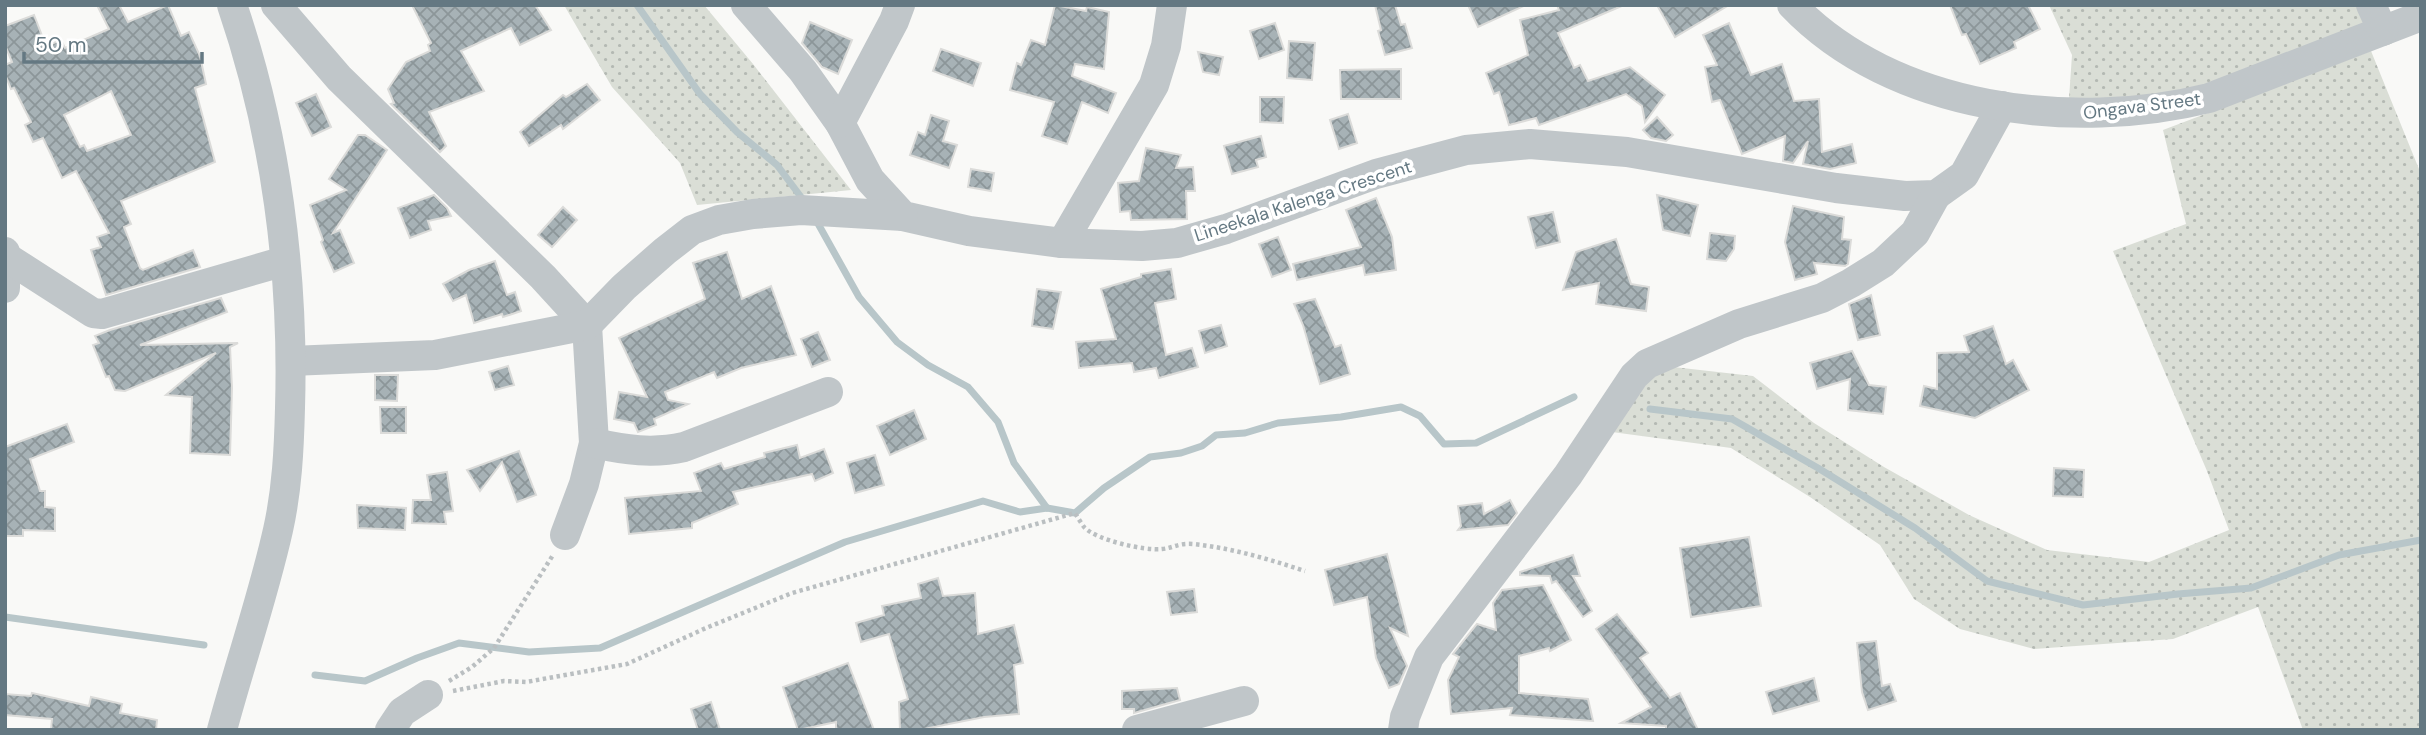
<svg xmlns="http://www.w3.org/2000/svg" width="2426" height="735" font-family="'DM Sans',sans-serif">
  <style>
    .grass { fill: url(#grass-dots) }
    .lines { fill: none; stroke-linecap: round; stroke-linejoin: round }
    .stream { stroke: #b8c6c9; stroke-width: 7 }
    .building { fill: url(#building-cross-hatch); stroke: #dbdbd9; stroke-width: 2; fill-rule: evenodd }
    .path { stroke: #babfc1; stroke-width: 4.5; stroke-dasharray: 3.5 3.5; stroke-linecap: butt }
    .minor { stroke: #c0c6c9; stroke-width: 30 }
    .labels { text-anchor: middle; dominant-baseline: central; stroke-width: 7; stroke-linejoin: round; paint-order: stroke }
    .street-label { font-size: 18px; fill: #647882; stroke: #fff }
  </style>
  <defs>
    <pattern id="grass-dots" width="8" height="8" patternUnits="userSpaceOnUse" patternTransform="scale(1.75)"><rect width="8" height="8" fill="#daded6"/><path d="M2 2h.1M6 6h.1" fill="none" stroke="#b4b9b3" stroke-width="1.8" stroke-linecap="round"/></pattern>
    <pattern id="building-cross-hatch" width="8" height="8" patternUnits="userSpaceOnUse" patternTransform="scale(1.75)"><rect width="8" height="8" fill="#a7b2b6"/><path d="M0 0l8 8M0 8l8-8" fill="none" stroke="#8c9699"/></pattern>
  </defs>
  <rect width="100%" height="100%" fill="#f9f9f7"/>
  <g class="grass">
    <polygon points="564,5 704,5 753,64 851,190 697,205 680,163 612,87"/>
    <polygon points="2049,5 2371,5 2383,31 2209,98 2068,113 2072,55"/>
    <polygon points="2371,51 2421,174 2421,730 2303,730 2258,607 2173,639 2034,649 1960,629 1914,599 1880,545 1810,497 1731,448 1597,430 1647,364 1753,376 1814,423 1884,467 1969,515 2047,550 2149,562 2229,530 2207,471 2113,251 2186,224 2163,130"/>
  </g>
  <g class="lines">
    <g class="stream">
      <polyline points="637,5 700,94 737,132 777,165 804,201"/>
      <polyline points="816,220 859,297 897,342 928,365 968,387 998,422 1014,463 1047,508"/>
      <polyline points="1650,409 1732,419 1818,468 1915,528 1987,581 2083,605 2178,594 2251,588 2339,555 2421,540"/>
      <polyline points="5,617 204,645"/>
      <polyline points="315,675 365,681 417,658 459,643 529,652 600,648 845,542 983,501 1020,512 1047,508 1075,513 1104,488 1150,457 1181,453 1202,446 1216,435 1245,433 1278,423 1341,417 1401,407 1420,416 1444,444 1476,443 1574,397"/>
    </g>
  </g>
  <g class="building">
    <path d="M97 5H119L128 22 168 5 181 36 189 32 200 56 206 84 195 88 215 162 121 201 131 224 124 227 140 268 143 270 193 250 200 267 106 295 91 250 101 247 97 237 109 233 76 171 62 178 43 138 33 142 25 125 31 122 14 88 11 89 5 74V65L12 62 5 45V26L34 15 46 46 61 40 65 48 109 29ZM111 91 131 135 87 151 84 145 80 147 64 115Z"/>
    <polygon points="412,5 535,5 551,30 520,45 511,28 461,51 484,91 429,112 446,146 440,152 391,104 394,103 388,89 406,62 430,51 428,45 431,43"/>
    <polygon points="1055,5 1086,11 1087,7 1109,12 1104,69 1075,64 1072,76 1116,93 1108,113 1082,102 1067,144 1042,136 1054,102 1010,90 1017,63 1021,65 1031,40 1045,45"/>
    <polygon points="1375,5 1395,5 1401,25 1405,24 1412,48 1385,55 1378,31 1381,30"/>
    <polygon points="1468,5 1526,5 1478,27"/>
    <polygon points="1557,5 1624,5 1558,33 1574,68 1580,65 1588,81 1630,67 1665,95 1645,122 1642,106 1626,94 1539,125 1536,118 1509,125 1499,92 1494,94 1486,73 1528,55 1520,20 1559,10"/>
    <polygon points="1657,5 1729,5 1675,37"/>
    <polygon points="1950,5 2028,5 2040,29 2014,42 2016,48 1980,64 1966,34 1962,35"/>
    <polygon points="810,22 852,40 838,74 822,67 802,43"/>
    <polygon points="1275,23 1284,50 1259,59 1250,31"/>
    <polygon points="1729,23 1751,75 1782,64 1794,101 1819,99 1822,152 1852,144 1856,163 1830,169 1803,164 1808,141 1793,163 1783,161 1785,136 1742,154 1720,100 1712,102 1705,67 1717,65 1703,35"/>
    <polygon points="1289,41 1315,43 1312,80 1287,78"/>
    <polygon points="941,49 981,63 973,86 933,71"/>
    <polygon points="1198,52 1223,57 1219,75 1203,72"/>
    <polygon points="1401,69 1401,99 1341,99 1340,70"/>
    <polygon points="587,84 600,100 563,129 561,125 529,146 520,132 563,95 566,97"/>
    <polygon points="316,94 331,127 312,136 296,103"/>
    <polygon points="1260,97 1284,97 1283,123 1260,122"/>
    <polygon points="1348,114 1357,143 1339,149 1330,120"/>
    <polygon points="931,115 949,121 943,141 957,145 949,168 910,155 918,132 925,135"/>
    <polygon points="1657,117 1673,135 1666,141 1651,138 1643,130"/>
    <polygon points="358,135 365,135 387,150 333,233 340,230 354,263 334,272 321,242 323,240 310,205 346,190 329,179"/>
    <polygon points="1261,136 1266,157 1256,160 1258,167 1232,174 1224,146"/>
    <polygon points="1146,148 1181,155 1176,168 1193,167 1195,191 1186,191 1187,219 1131,220 1130,211 1120,212 1118,183 1139,181"/>
    <polygon points="971,169 994,173 991,191 968,187"/>
    <polygon points="434,195 447,208 451,216 428,221 431,230 410,238 398,208"/>
    <polygon points="1657,195 1698,205 1690,236 1663,230"/>
    <polygon points="1376,198 1392,237 1396,270 1365,275 1363,265 1297,280 1293,264 1361,247 1346,210"/>
    <polygon points="1793,206 1844,217 1842,239 1851,240 1848,264 1845,266 1814,263 1817,274 1795,280 1785,242"/>
    <polygon points="563,207 577,220 552,247 538,235"/>
    <polygon points="1553,212 1560,242 1536,248 1528,217"/>
    <polygon points="1710,233 1735,236 1734,249 1726,261 1707,259"/>
    <polygon points="1278,237 1291,270 1272,277 1259,244"/>
    <polygon points="1616,239 1631,284 1649,287 1646,311 1596,304 1599,283 1563,290 1576,252"/>
    <polygon points="727,252 742,299 771,286 796,355 741,368 717,378 714,372 665,392 668,400 688,404 654,419 656,425 638,432 634,423 614,419 619,392 647,397 619,338 705,299 693,263"/>
    <polygon points="495,261 507,295 515,292 521,311 503,317 502,314 474,323 466,295 453,301 443,284 469,270"/>
    <polygon points="1171,269 1176,299 1155,303 1166,355 1192,348 1198,367 1159,378 1156,368 1134,372 1132,363 1079,368 1076,342 1116,339 1101,289 1141,277 1141,274"/>
    <polygon points="1037,289 1061,292 1053,329 1032,326"/>
    <polygon points="1871,295 1880,335 1858,340 1849,304"/>
    <polygon points="221,298 227,312 140,345 238,343 230,347 232,388 230,455 190,453 192,397 166,395 216,353 125,391 115,390 109,376 106,377 93,345 99,343 95,336 110,330"/>
    <polygon points="1315,299 1335,347 1341,345 1350,374 1320,384 1303,325 1294,304"/>
    <polygon points="1221,325 1227,346 1205,353 1199,331"/>
    <polygon points="1993,326 2006,364 2013,360 2029,390 1975,418 1920,406 1924,386 1937,389 1937,353 1969,352 1964,336"/>
    <polygon points="818,332 830,360 812,367 801,339"/>
    <polygon points="1852,351 1869,385 1886,387 1883,414 1848,410 1850,379 1817,389 1810,363"/>
    <polygon points="508,366 514,385 495,390 489,372"/>
    <polygon points="375,375 398,375 397,401 375,400"/>
    <polygon points="380,407 406,407 406,433 381,433"/>
    <polygon points="914,410 926,439 890,455 877,426"/>
    <polygon points="67,424 74,442 30,459 40,491 45,491 45,507 55,508 55,531 23,530 23,536 5,536 5,447"/>
    <polygon points="797,445 800,458 824,449 833,473 815,481 812,474 733,492 738,504 692,523 692,528 629,534 625,498 701,491 694,473 721,463 724,469 765,457 764,453"/>
    <polygon points="519,451 536,495 517,502 502,462 480,491 467,470"/>
    <polygon points="875,455 884,485 855,493 847,463"/>
    <polygon points="2054,468 2084,470 2083,497 2053,496"/>
    <polygon points="447,472 453,511 444,512 446,524 412,523 413,500 431,500 427,475"/>
    <polygon points="1510,500 1517,513 1508,525 1458,530 1461,526 1458,506 1482,503 1484,514"/>
    <polygon points="357,505 406,508 405,530 358,528"/>
    <polygon points="1749,537 1761,606 1691,617 1680,548"/>
    <polygon points="1387,554 1408,636 1390,628 1407,666 1399,684 1389,688 1376,658 1367,597 1334,605 1325,570"/>
    <polygon points="1573,555 1580,576 1573,576 1592,611 1583,617 1556,581 1552,583 1550,576 1520,575 1520,572"/>
    <polygon points="938,578 943,596 975,593 978,634 1014,625 1023,663 1014,665 1019,714 984,717 919,730 900,730 899,702 908,699 889,634 861,642 856,623 884,615 882,606 921,598 918,584"/>
    <polygon points="1543,585 1571,640 1550,651 1549,648 1519,656 1519,693 1588,699 1593,721 1510,715 1512,708 1451,714 1448,680 1459,657 1453,654 1477,624 1496,630 1493,603 1502,590"/>
    <polygon points="1194,589 1197,612 1171,615 1167,592"/>
    <polygon points="1617,614 1648,653 1640,658 1670,698 1680,693 1698,730 1666,730 1666,726 1621,723 1651,707 1596,629"/>
    <polygon points="1876,641 1882,686 1890,684 1896,701 1868,710 1862,692 1857,643"/>
    <polygon points="848,663 874,730 836,730 836,722 798,730 783,687"/>
    <polygon points="1814,678 1819,701 1773,714 1766,692"/>
    <polygon points="1177,688 1180,700 1134,713 1134,709 1122,709 1122,691"/>
    <polygon points="32,693 89,706 91,697 122,704 120,713 157,720 156,730 51,730 52,719 5,715 5,694 31,696"/>
    <polygon points="711,702 720,730 698,730 691,709"/>
  </g>
  <g class="lines">
    <g class="path">
      <polyline points="449,681 472,667 494,648 553,555"/>
      <path d="M453 691 504 681 526 682 627 664 706 628 792 593 1075 513C1078 518 1081 523 1084 527 1096 540 1144 551 1162 549 1174 548 1177 543 1193 544 1232 548 1268 559 1305 571"/>
    </g>
    <g class="minor">
      <polyline points="276,5 339,78 543,277 587,325 594,443 584,484 565,535"/>
      <polyline points="746,5 803,71 840,123 870,180 903,216 969,231 1062,243 1142,246 1177,243 1226,229 1376,174 1466,150 1530,144 1627,152 1836,188 1905,196 1936,195 1964,175 2002,106"/>
      <path d="M1792 5C1892 110 2073 132 2209 98L2421 16"/>
      <polyline points="2371,5 2383,31"/>
      <polyline points="840,123 894,21 900,5"/>
      <polyline points="1062,243 1154,85 1166,46 1172,5"/>
      <polyline points="5,252 5,288"/>
      <polyline points="6,257 93,313 102,314 285,261"/>
      <polyline points="291,361 435,355 587,325 624,287 665,251 692,230 719,220 753,214 801,210 903,216"/>
      <path d="M594 443C625 450 653 454 684 447L828 392"/>
      <path d="M222 730C240 663 263 597 278 530 287 490 289 449 290 408 294 273 276 133 232 5"/>
      <polyline points="390,730 402,712 428,695"/>
      <polyline points="1137,730 1244,701"/>
      <polyline points="1403,730 1405,717 1429,657 1568,475 1634,376 1647,364 1739,324 1822,298 1851,283 1883,263 1915,233 1936,195"/>
    </g>
  </g>
  <g class="labels">
    <g class="street-label">
      <text transform="translate(2142 106) rotate(-7)">Ongava Street</text>
      <text transform="translate(1303 201) rotate(-18)">Lineekala Kalenga Crescent</text>
    </g>
  </g>
  <rect width="2426" height="735" fill="none" stroke="#647882" stroke-width="14"/>
  <path d="M24 52v10h178v-10" fill="none" stroke="#647882" stroke-width="3.5"/>
  <text x="35" y="52" font-size="21" fill="#647882" stroke="#ffffff" stroke-width="5" paint-order="stroke">50 m</text>
</svg>
